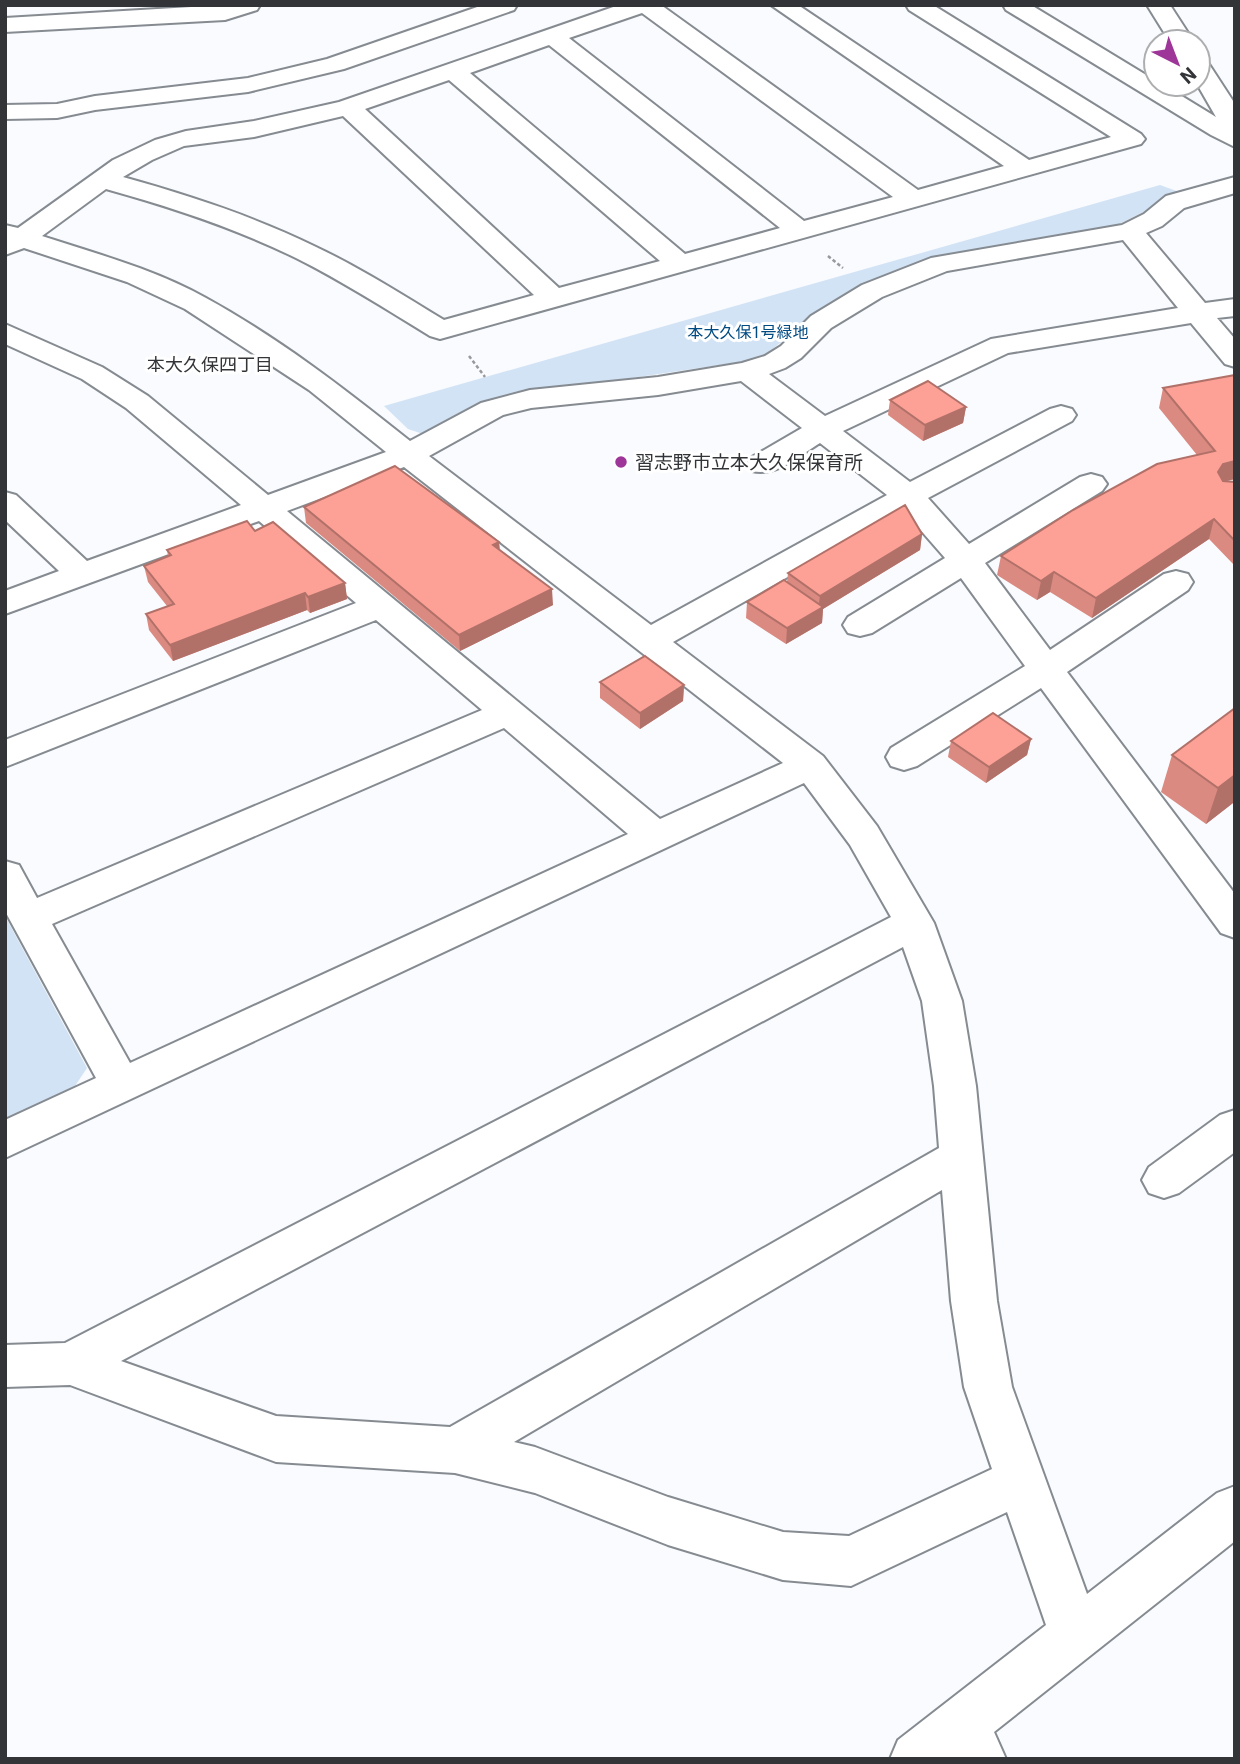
<svg xmlns="http://www.w3.org/2000/svg" width="1240" height="1764" font-family="Roboto,'Noto Sans JP',sans-serif">
  <style>
    .green { fill: #d2e3f5 }
    .lines { fill: none; stroke-linecap: round; stroke-linejoin: round }
    .minor-casing { stroke: #858b91; stroke-width: 4 }
    .path { stroke: #97999c; stroke-width: 2.5; stroke-dasharray: 3.5 2.5; stroke-linecap: butt }
    .minor { fill: #fff; fill-rule: evenodd }
    .wall { fill: #da8a81 }
    .shaded-wall { fill: #b17169 }
    .building { fill: #fda196; stroke: #b17169; stroke-width: 2 }
    .poi-dot { fill: #9e3598; stroke: #fff; stroke-width: 2.5 }
    .labels { text-anchor: middle; dominant-baseline: central; stroke-width: 6; stroke-linejoin: round; paint-order: stroke }
    .far-park-label { font-size: 16px; fill: #004a82; stroke: #fff }
    .far-neighbourhood-label { font-size: 18px; fill: #323437; stroke: #fff }
    .poi-label { font-size: 19px; fill: #323437; stroke: #fff; text-anchor: start }
  </style>
  <rect width="100%" height="100%" fill="#f9fbfe"/>
  <g class="green">
    <polygon points="1160,185 1182,193 1115,226 1017,247 935,260 811,318 760,359 625,379 544,388 485,404 423,434 408,429 384,406"/>
    <polygon points="5,916 87,1068 73,1089 5,1122"/>
  </g>
  <g class="lines">
    <defs>
      <g id="minor">
        <polygon points="225,5 260,5 257,10 225,20 5,32 5,18"/>
        <polygon points="483,5 517,5 514,10 344,69 248,92 95,110 57,118 5,119 5,105 57,104 95,96 248,78 327,59"/>
        <path d="M619 5H661L918 190 1004 166 771 5H798L1029 160 1111 137 909 10 906 5H933L1141 134 1145 139 1141 144 440 339 430 336C386 309 342 281 296 258 235 228 171 207 106 189L42 236C97 254 154 269 206 298 279 338 345 389 410 441L481 403 530 390 658 377 742 363 765 356 781 346 811 316 862 285 931 258 1122 225 1144 214 1166 196 1235 177V193L1184 208 1162 226 1146 233 1205 303 1235 299V316L1217 318 1235 339V367L1225 364 1191 323 1008 353 843 431 910 482 1050 409 1061 406 1072 409 1076 415 1072 421 928 498 969 544 1080 477 1091 474 1102 477 1107 484 1102 491 985 563 1050 650 1164 574 1176 571 1188 574 1193 582 1188 590 1067 672 1235 894V938L1221 933 1041 688 917 766 904 770 891 766 886 757 891 748 1025 666 961 578 872 633 860 636 848 633 843 625 848 617 945 558 904 511 673 642 823 756 877 826 934 923 962 1001 976 1086 997 1301 1012 1387 1087 1594 1217 1493 1235 1486V1541L994 1732 1006 1759H890L898 1740 1046 1625 1007 1512 851 1586 783 1580 668 1545 535 1493 455 1473 276 1462 70 1385 5 1387V1345L65 1343 891 917 850 845 804 783 5 1158V1120L96 1078 5 911V861L19 865 37 898 482 710 376 620 5 767V740L356 603 259 521 5 614V591L59 571 5 520V492L16 495 87 561 241 505 126 408 82 379 5 344V324L102 367 148 396 268 495 386 452 309 390 185 309 127 282 24 248 5 255V225L18 228 113 160 155 140 186 131 254 121 339 102ZM642 13 893 197 804 221 569 38ZM549 45 780 228 685 254 470 73ZM449 80 660 261 559 288 365 109ZM343 116 534 295 444 320C401 294 359 267 314 246 253 216 188 195 123 177L152 160 184 146 254 137ZM1123 240 1178 308 991 339 825 416 769 374 785 368 801 358 831 328 882 297 947 271ZM741 381 802 428 752 457 747 464 752 471C777 477 800 455 820 443L887 495 651 625 429 456 503 415 531 408 658 395ZM404 467 783 763 660 819 287 511ZM504 728 628 834 130 1063 52 924ZM903 947 922 1001 934 1086 939 1148 450 1427 276 1416 121 1361ZM942 1190 951 1301 964 1387 992 1469 849 1536 783 1532 668 1497 535 1447 514 1442Z"/>
        <polygon points="1003,5 1031,5 1156,81 1156,84 1162,84 1216,117 1197,84 1198,59 1207,61 1235,104 1235,147 1211,135 1006,10"/>
        <polygon points="1147,5 1170,5 1194,42 1170,42"/>
        <polygon points="1235,1110 1235,1152 1179,1193 1164,1198 1149,1193 1142,1180 1149,1167 1220,1115"/>
      </g>
    </defs>
    <use href="#minor" class="minor-casing"/>
    <g class="path">
      <polyline points="828,256 843,268"/>
      <polyline points="469,356 485,377"/>
    </g>
    <use href="#minor" class="minor"/>
  </g>
  <g class="wall">
    <polygon points="1235,375 1235,479 1226,481 1235,482 1235,566 1209,539 1092,618 1050,592 1037,600 997,575 1001,556 1197,455 1159,408 1163,388"/>
    <polygon points="890,400 966,407 963,423 923,441 888,415"/>
    <polygon points="304,507 499,542 500,550 553,605 460,651 306,523"/>
    <polygon points="255,531 345,583 347,599 310,613 307,610 173,661 149,630 146,614 167,606 148,582 144,566 168,556 167,550"/>
    <polygon points="922,534 920,550 823,609 822,623 786,644 746,618 747,602 787,582 788,573"/>
    <polygon points="600,682 684,685 683,701 640,729 600,698"/>
    <polygon points="1235,708 1235,804 1233,803 1206,824 1161,792 1172,755"/>
    <polygon points="1031,739 1027,755 986,783 948,757 951,741"/>
  </g>
  <g class="shaded-wall">
    <polygon points="966,407 963,423 923,441 925,425"/>
    <polygon points="1235,461 1235,479 1218,483 1218,472 1223,464"/>
    <polygon points="1214,519 1209,539 1092,618 1096,598"/>
    <polygon points="922,534 920,550 823,609 822,623 786,644 787,628 818,610 820,596"/>
    <polygon points="499,542 500,558 493,545"/>
    <polygon points="1054,572 1050,592 1037,600 1041,581"/>
    <polygon points="345,583 347,599 310,613 308,597"/>
    <polygon points="552,589 553,605 460,651 459,635"/>
    <polygon points="305,593 307,610 173,661 170,645"/>
    <polygon points="684,685 683,701 640,729 640,713"/>
    <polygon points="1031,739 1027,755 986,783 989,767"/>
    <polygon points="1235,775 1235,799 1233,803 1206,824 1218,788"/>
  </g>
  <g class="building">
    <polygon points="1235,375 1235,461 1223,464 1218,472 1223,481 1235,482 1235,541 1214,519 1096,598 1054,572 1041,581 1001,556 1073,510 1157,464 1215,451 1163,388"/>
    <polygon points="928,381 966,407 925,425 890,400"/>
    <polygon points="395,466 499,542 493,545 552,589 459,635 304,507"/>
    <polygon points="905,505 922,534 820,596 788,573"/>
    <polygon points="247,521 255,531 273,522 345,583 308,597 305,593 170,645 146,614 174,604 144,566 171,555 167,550"/>
    <polygon points="784,580 823,607 787,628 747,602"/>
    <polygon points="645,656 684,685 640,713 600,682"/>
    <polygon points="1235,708 1235,775 1218,788 1172,755"/>
    <polygon points="993,713 1031,739 989,767 951,741"/>
  </g>
  <circle class="poi-dot" cx="621" cy="462" r="7"/>
  <g class="labels">
    <g class="far-park-label">
      <text x="748" y="332">本大久保1号緑地</text>
    </g>
    <g class="far-neighbourhood-label">
      <text x="210" y="364">本大久保四丁目</text>
    </g>
    <g class="poi-label">
      <text x="635" y="462">習志野市立本大久保保育所</text>
    </g>
  </g>
  <rect width="1240" height="1764" fill="none" stroke="#323437" stroke-width="14"/>
  <g transform="translate(1177 63) rotate(138)"><circle r="33" fill="#ffffff" stroke="#adaeaf" stroke-width="2"/>
  <path d="M0-5L12 26L0 18L-12 26Z" fill="#9e3598"/>
  <text y="-10" font-size="19" font-weight="bold" text-anchor="middle" fill="#323437">N</text>
  </g>
</svg>
